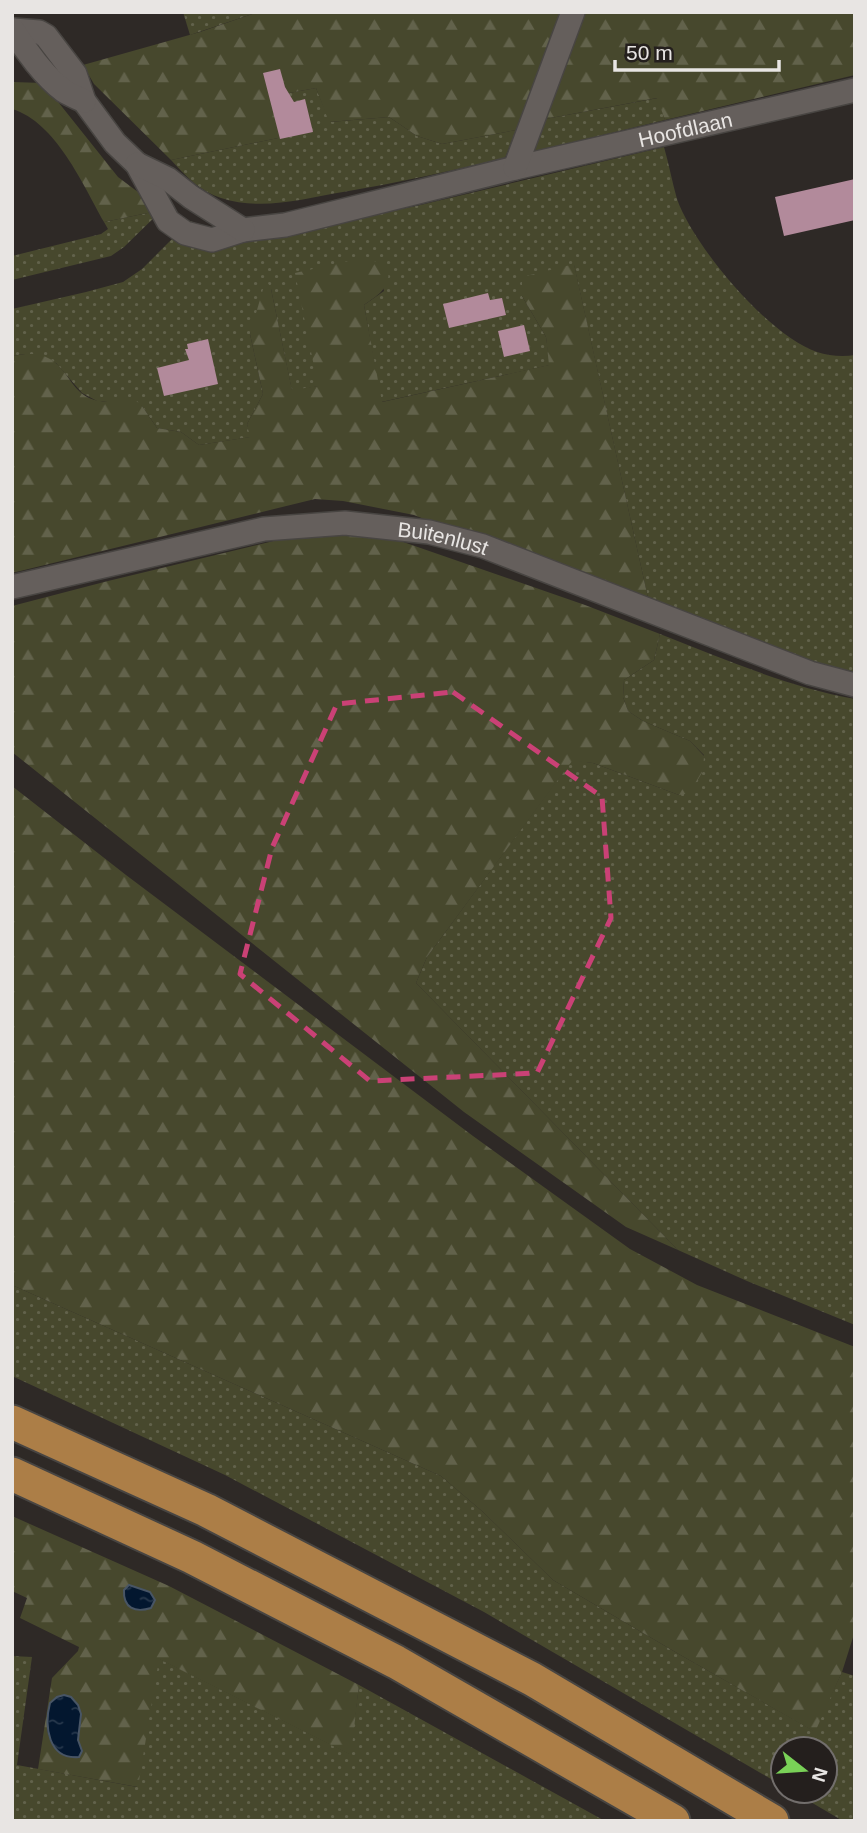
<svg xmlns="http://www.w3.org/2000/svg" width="867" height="1833" font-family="Helvetica,sans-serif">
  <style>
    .grass { fill: url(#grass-dots) }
    .forest { fill: url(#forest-firs); fill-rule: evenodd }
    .water { fill: url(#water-ripples); stroke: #485565; stroke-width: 2 }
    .building { fill: #b28a9b }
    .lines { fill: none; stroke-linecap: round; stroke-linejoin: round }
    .minor-casing { stroke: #484542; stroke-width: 26 }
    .highway-casing { stroke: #484542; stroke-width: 37 }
    .minor { stroke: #655f5c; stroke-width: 23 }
    .highway { stroke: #ac7e47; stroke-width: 33 }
    .marked { fill: none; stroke: #ca4176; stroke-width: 5; stroke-dasharray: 14 9; stroke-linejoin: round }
    .labels { text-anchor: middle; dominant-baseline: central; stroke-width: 7; stroke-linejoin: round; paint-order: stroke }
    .street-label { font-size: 21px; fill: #e8e5e3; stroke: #241f1d }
  </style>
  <defs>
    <pattern id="grass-dots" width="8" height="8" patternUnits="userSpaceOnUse" patternTransform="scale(1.75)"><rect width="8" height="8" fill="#47482d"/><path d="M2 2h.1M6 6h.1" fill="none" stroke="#62624b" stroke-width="1.8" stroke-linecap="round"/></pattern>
    <pattern id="forest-firs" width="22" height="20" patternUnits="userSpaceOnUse" patternTransform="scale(1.75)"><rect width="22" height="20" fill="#47482d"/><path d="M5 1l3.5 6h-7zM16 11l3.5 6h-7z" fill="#62624b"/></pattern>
    <pattern id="water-ripples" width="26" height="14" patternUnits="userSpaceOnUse" patternTransform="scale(1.75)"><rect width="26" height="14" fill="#03172f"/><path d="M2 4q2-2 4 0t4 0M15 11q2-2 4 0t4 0" fill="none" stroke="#28394d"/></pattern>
  </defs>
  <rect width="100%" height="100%" fill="#2e2926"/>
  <g class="grass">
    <polygon points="183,12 258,12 190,35"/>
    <path d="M316 88 330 122 389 117 417 136 442 144 516 130 505 158C451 171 397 183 343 192 302 199 262 211 221 198 199 191 186 176 171 160L283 137 273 96Z"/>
    <polygon points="658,98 665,120 528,153 540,120"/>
    <path d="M664 147C669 164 672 182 677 199 694 247 769 336 817 352 829 356 843 357 855 355V675L809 663 650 607 574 265 522 296 546 337 550 365 381 402 364 305 384 291 378 262 319 386 292 391 271 289 250 334 263 394 247 424 251 437 199 445 181 432 157 428 142 406 112 401H97L82 393 56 363 24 354 12 356V309L86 292 123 282 142 269 190 221 222 233 255 239 416 206Z"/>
    <polygon points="162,210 124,247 111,256 12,280 12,256 101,234 108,229 104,222"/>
    <path d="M660 634C724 659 788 687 855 699V1325L747 1281 678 1250 416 983 427 957 572 760 593 763 679 795 704 755 690 741 643 721 628 711 623 697 624 680 654 660Z"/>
    <polygon points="12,1285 441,1476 483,1512 553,1580 677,1653 814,1731 842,1672 855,1676 855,1821 843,1821 792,1791 825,1791 825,1749 783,1749 783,1786 484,1612 225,1475 12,1376"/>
    <polygon points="12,1656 32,1657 17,1765 137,1787 158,1658 350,1754 359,1685 605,1821 12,1821"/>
  </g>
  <g class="forest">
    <polygon points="258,12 562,12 516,130 442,144 417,136 389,117 329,122 316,88 273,96 283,137 171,160 94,84 83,65 200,32"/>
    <polygon points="582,12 855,12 855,75 665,120 657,98 540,120"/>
    <path d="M12 82 43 83 118 177 162 210 104 222C83 185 56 122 12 109Z"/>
    <path d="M362 258 378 262 388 269C391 288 378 295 364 305L382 402 549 365 546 337 522 296V277L574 264 650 607 590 585 414 515 343 501 315 499 12 573V356C72 343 61 396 100 401 110 402 122 399 133 398L142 406 157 428 181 432 199 445 250 437 247 424 263 394 250 334 266 279 271 289 292 390 318 386 295 273Z"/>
    <polygon points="347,530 383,535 585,605 660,634 654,660 624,680 623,697 628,711 643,721 690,741 704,756 703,771 690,793 679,795 593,763 572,761 427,957 416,983 678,1250 626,1227 464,1112 12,752 12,606 108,581 290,537"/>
    <polygon points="12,786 126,875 473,1136 630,1249 697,1285 855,1347 855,1631 842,1672 815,1732 677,1653 553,1580 483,1512 441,1476 12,1285"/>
    <path d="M12 1516 169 1586 359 1685 351 1755 159 1659 138 1787 38 1769 52 1678 78 1651 79 1647 20 1618 27 1598 12 1591ZM71 1697C83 1711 81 1722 78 1740L50 1739 47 1731 48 1711Z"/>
  </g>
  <g class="water">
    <path d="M129 1585 150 1592 155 1600 151 1608C135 1613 123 1608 124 1590Z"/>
    <path d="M64 1695 71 1697 78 1705 81 1714 78 1740 82 1751 79 1757C48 1760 44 1726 50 1703L57 1697Z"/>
  </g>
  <g class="building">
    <polygon points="280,69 285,87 294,102 305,99 313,132 280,139 263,73"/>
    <polygon points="855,179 855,220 784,236 775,197"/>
    <polygon points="488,293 490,300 502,298 506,315 449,328 443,304"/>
    <polygon points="524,325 530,351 504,357 498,331"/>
    <polygon points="208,339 218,384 164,396 157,368 189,360 185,349 188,349 187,344"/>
  </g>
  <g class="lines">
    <defs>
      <g id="minor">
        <path id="s1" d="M13 30 39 32 46 36 75 74 84 101 115 143 137 164 168 221 185 233 212 240 243 230 285 225 515 168 855 90"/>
        <path d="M13 30C25 50 45 77 64 91 70 95 78 98 84 101"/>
        <polyline points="137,164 168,179 191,197 243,230"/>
        <polyline points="515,168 573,12"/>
        <path id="s2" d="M12 587 264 529 345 523 429 532 483 546 810 673 855 685"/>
      </g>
      <g id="highway">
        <polyline points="12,1422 206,1510 532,1679 772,1821"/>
        <polyline points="12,1474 192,1557 396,1662 673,1821"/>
      </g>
    </defs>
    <use href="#minor" class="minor-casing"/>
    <use href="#highway" class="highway-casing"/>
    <use href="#minor" class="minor"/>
    <use href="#highway" class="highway"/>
  </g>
  <path class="marked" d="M453 692 602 797 611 918 537 1073 370 1081 240 974 272 848 337 704Z"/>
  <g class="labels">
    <g class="street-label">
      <text stroke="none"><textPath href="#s1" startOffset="793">Hoofdlaan</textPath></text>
      <text stroke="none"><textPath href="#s2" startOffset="439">Buitenlust</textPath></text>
    </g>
  </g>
  <rect width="867" height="1833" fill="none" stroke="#e8e5e3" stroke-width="28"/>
  <g transform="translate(804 1770) rotate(107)"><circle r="33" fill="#241f1d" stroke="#726e6c" stroke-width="2"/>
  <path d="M0-5L12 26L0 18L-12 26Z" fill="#79d157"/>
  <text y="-10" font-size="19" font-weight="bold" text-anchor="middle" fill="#e8e5e3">N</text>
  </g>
  <path d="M615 60v10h164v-10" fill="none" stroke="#e8e5e3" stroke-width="3.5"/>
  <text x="626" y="60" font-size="21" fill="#e8e5e3" stroke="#241f1d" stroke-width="5" paint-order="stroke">50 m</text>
</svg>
